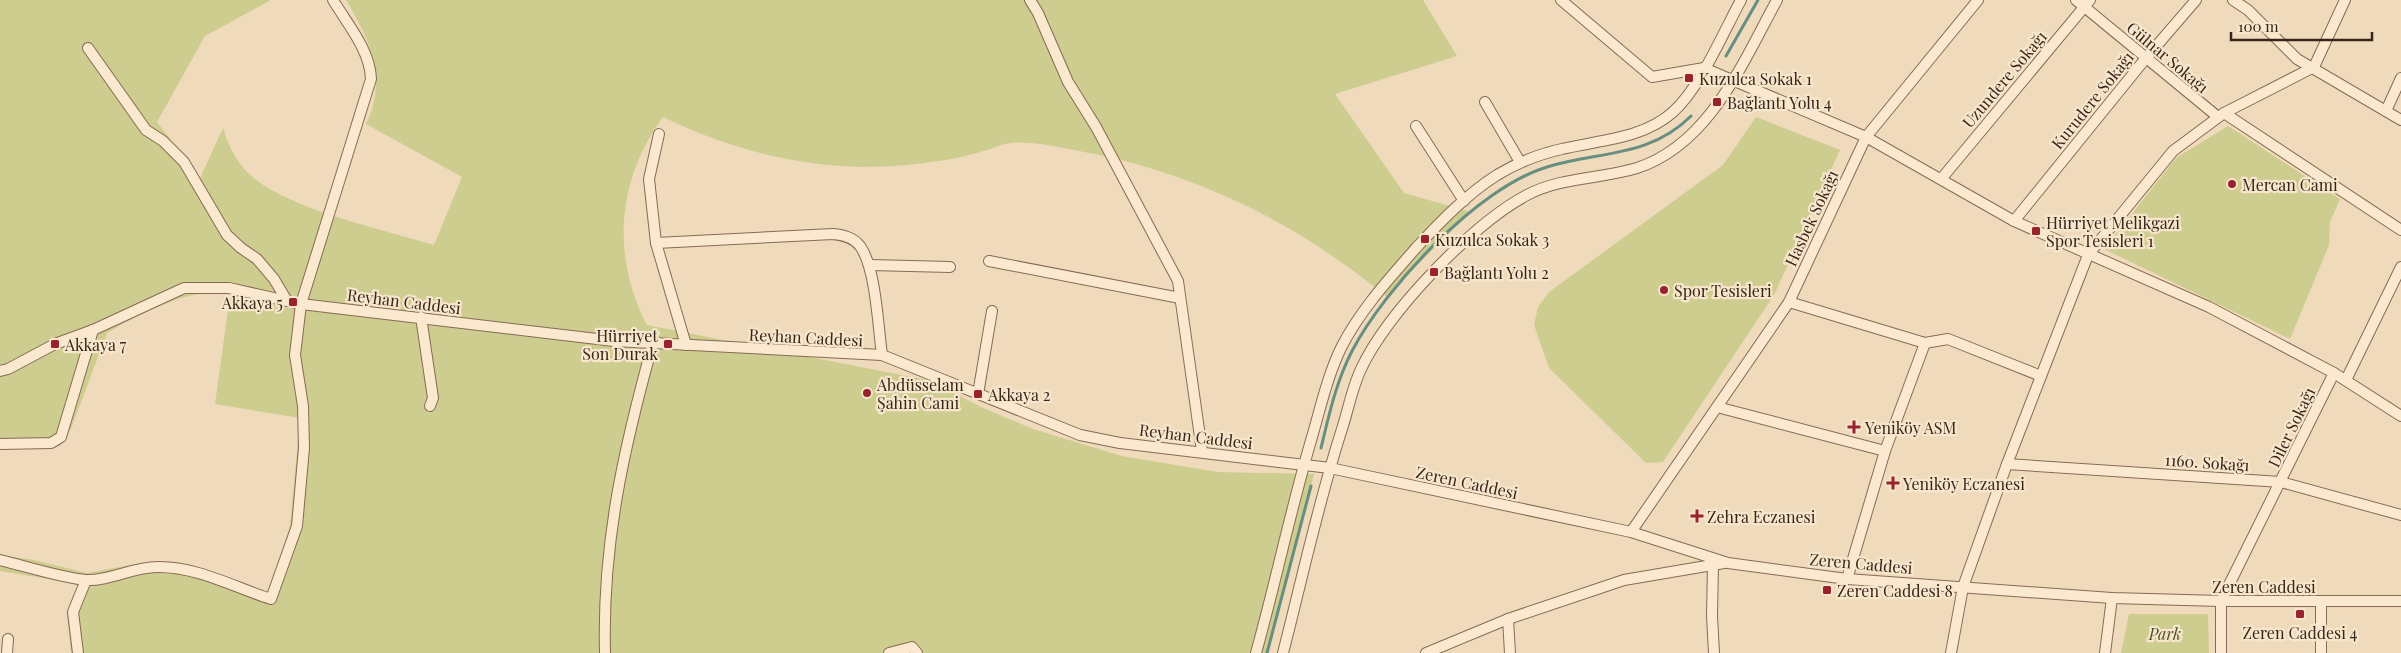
<svg xmlns="http://www.w3.org/2000/svg" width="2401" height="653" font-family="'Playfair Display',serif">
  <style>
    .green { fill: #cdcd90 }
    .lines { fill: none; stroke-linecap: round; stroke-linejoin: round }
    .stream { stroke: #678e80; stroke-width: 3 }
    .minor-casing { stroke: #876a55; stroke-width: 12 }
    .minor { stroke: #fae9cf; stroke-width: 10 }
    .poi-dot { fill: #99222f; stroke: #f7e6cb; stroke-width: 2 }
    .labels { text-anchor: middle; dominant-baseline: central; stroke-width: 4.5; stroke-linejoin: round; paint-order: stroke }
    .street-label { font-size: 16px; fill: #36251a; stroke: #f7e6cb }
    .poi-label { font-size: 16px; fill: #36251a; stroke: #f7e6cb; text-anchor: start }
    .park-label { font-size: 16px; font-style: italic; fill: #4b5320; stroke: #f7e6cb }
  </style>
  <rect width="100%" height="100%" fill="#efdbbc"/>
  <g class="green">
    <path d="M0 0H271L205 36 157 122 200 178 223 128C228 145 236 161 249 174 286 209 384 230 434 245L462 177 366 124C388 79 370 40 346 0H1423L1457 56 1335 94 1404 193 1471 212 1413 269 1388 298C1298 223 1194 172 1079 151 1058 147 1031 141 1010 143 1002 144 994 148 987 150 971 155 955 159 938 161 843 177 749 159 663 117 617 180 611 256 647 325L932 381 981 407 1033 429 1122 456 1218 472 1314 474 1268 653H71L67 616 79 584 0 571V555L34 560 87 573 135 564H188L269 593 290 525 300 418 215 404 230 295C194 284 138 315 107 333L71 429 60 446 0 450Z"/>
    <polygon points="1756,117 1840,150 1774,295 1663,462 1646,463 1549,368 1534,325 1538,307 1549,292 1723,165"/>
    <polygon points="2228,126 2340,199 2330,222 2329,245 2290,339 2104,249 2176,158"/>
    <polygon points="2129,614 2208,614 2209,653 2121,653"/>
  </g>
  <g class="lines">
    <g class="stream">
      <polyline points="1726,56 1758,0"/>
      <path d="M1321 448C1329 415 1336 382 1352 351 1385 288 1477 188 1547 167 1599 151 1649 158 1691 116"/>
      <polyline points="1267,653 1311,486"/>
    </g>
    <defs>
      <g id="minor">
        <polyline points="1030,0 1038,13 1068,82 1096,127 1178,281 1202,451"/>
        <polyline points="1561,0 1652,77 1704,68"/>
        <polyline points="2076,0 2218,117"/>
        <polyline points="2233,0 2248,10 2297,59 2401,120"/>
        <polyline points="88,48 146,130 163,141 184,162 227,235 241,248 257,259 274,279 287,301"/>
        <polyline points="2314,67 2345,0"/>
        <polyline points="1704,68 1866,137 2014,221 2209,307 2334,373 2401,416"/>
        <polyline points="1485,102 1520,162"/>
        <polyline points="2386,111 2401,78"/>
        <polyline points="2224,113 2401,230"/>
        <polyline points="1416,126 1464,201"/>
        <polyline points="1942,178 2090,0"/>
        <polyline points="2014,221 2146,58 2196,0"/>
        <polyline points="656,243 649,179 659,134"/>
        <polyline points="989,261 1180,298"/>
        <polyline points="870,265 950,267"/>
        <polyline points="1789,302 1925,343 1948,339 2041,376"/>
        <polyline points="421,317 433,398 430,406"/>
        <path d="M686 345 656 243 833 234C843 235 853 237 860 246 876 268 878 327 882 355"/>
        <polyline points="0,371 8,369 55,344 93,330 184,288 229,288 301,304 614,341 882,355 1080,435 1120,443 1330,468 1631,532 1728,563 1847,579 2112,598 2221,601 2401,601"/>
        <polyline points="2346,380 2401,267"/>
        <polyline points="978,394 992,311"/>
        <polyline points="1717,407 1885,451"/>
        <polyline points="0,444 51,443 61,437 93,330"/>
        <polyline points="2007,464 2281,482 2401,515"/>
        <polyline points="1631,532 1789,302 1866,137 1978,0"/>
        <path d="M0 560C25 566 62 578 86 580 110 581 133 567 157 567 196 566 236 588 271 599L297 526 304 448 303 406 295 355 301 304 371 79C370 50 348 25 333 0"/>
        <polyline points="1713,565 1712,616 1714,653"/>
        <polyline points="1847,579 1885,451 1925,343"/>
        <polyline points="2321,601 2321,653"/>
        <polyline points="1508,619 1510,653"/>
        <polyline points="7,653 8,639"/>
        <polyline points="78,653 73,612 86,580"/>
        <path d="M605 653C602 544 624 447 653 343"/>
        <polyline points="889,653 912,647 917,653"/>
        <path d="M1256 653C1276 581 1291 508 1312 437 1321 406 1328 374 1342 346 1361 309 1390 278 1416 248 1440 222 1467 194 1497 175 1517 163 1539 154 1562 149 1599 140 1643 139 1673 112 1700 88 1723 33 1741 0"/>
        <path d="M1283 653C1302 579 1318 504 1341 432 1348 411 1352 388 1361 369 1387 313 1472 224 1527 195 1561 177 1601 179 1637 168 1710 144 1743 62 1777 0"/>
        <polyline points="1426,653 1508,619 1624,580 1724,563"/>
        <polyline points="1951,653 1963,587 2007,464 2088,255 2173,151 2224,113 2314,67"/>
        <polyline points="2105,653 2112,598"/>
        <polyline points="2221,653 2221,601 2334,373"/>
      </g>
    </defs>
    <use href="#minor" class="minor-casing"/>
    <use href="#minor" class="minor"/>
  </g>
  <g class="poi-dot">
    <rect x="1684" y="73" width="10" height="10" rx="2.5"/>
    <rect x="1712" y="97" width="10" height="10" rx="2.5"/>
    <circle cx="2232" cy="184" r="5"/>
    <rect x="2031" y="226" width="10" height="10" rx="2.5"/>
    <rect x="1420" y="234" width="10" height="10" rx="2.5"/>
    <rect x="1429" y="267" width="10" height="10" rx="2.5"/>
    <circle cx="1664" cy="290" r="5"/>
    <rect x="288" y="297" width="10" height="10" rx="2.5"/>
    <rect x="50" y="339" width="10" height="10" rx="2.5"/>
    <rect x="663" y="339" width="10" height="10" rx="2.5"/>
    <circle cx="867" cy="393" r="5"/>
    <rect x="973" y="389" width="10" height="10" rx="2.5"/>
    <path d="M1851.5 419.5h5v5h5v5h-5v5h-5v-5h-5v-5h5z"/>
    <path d="M1890.5 475.5h5v5h5v5h-5v5h-5v-5h-5v-5h5z"/>
    <path d="M1694.5 508.5h5v5h5v5h-5v5h-5v-5h-5v-5h5z"/>
    <rect x="1822" y="585" width="10" height="10" rx="2.5"/>
    <rect x="2295" y="609" width="10" height="10" rx="2.5"/>
  </g>
  <g class="labels">
    <g class="street-label">
      <text transform="translate(2168 57) rotate(40)">Gülnar Sokağı</text>
      <text transform="translate(2004 79) rotate(-50)">Uzundere Sokağı</text>
      <text transform="translate(2092 100) rotate(-51)">Kurudere Sokağı</text>
      <text transform="translate(1811 218) rotate(-65)">Hasbek Sokağı</text>
      <text transform="translate(404 301) rotate(7)">Reyhan Caddesi</text>
      <text transform="translate(806 337) rotate(3)">Reyhan Caddesi</text>
      <text transform="translate(2291 427) rotate(-64)">Diler Sokağı</text>
      <text transform="translate(1196 436) rotate(7)">Reyhan Caddesi</text>
      <text transform="translate(2207 462) rotate(4)">1160. Sokağı</text>
      <text transform="translate(1467 482) rotate(12)">Zeren Caddesi</text>
      <text transform="translate(1861 563) rotate(5)">Zeren Caddesi</text>
      <text x="2264" y="586">Zeren Caddesi</text>
    </g>
    <g class="poi-label">
      <text x="1699" y="78">Kuzulca Sokak 1</text>
      <text x="1727" y="102">Bağlantı Yolu 4</text>
      <text x="2242" y="184">Mercan Cami</text>
      <text x="2046" y="222">Hürriyet Melikgazi<tspan x="2046" dy="18">Spor Tesisleri 1</tspan></text>
      <text x="1435" y="239">Kuzulca Sokak 3</text>
      <text x="1444" y="272">Bağlantı Yolu 2</text>
      <text x="1674" y="290">Spor Tesisleri</text>
      <text x="283" y="302" text-anchor="end">Akkaya 5</text>
      <text x="658" y="335" text-anchor="end">Hürriyet<tspan x="658" dy="18">Son Durak</tspan></text>
      <text x="65" y="344">Akkaya 7</text>
      <text x="877" y="384">Abdüsselam<tspan x="877" dy="18">Şahin Cami</tspan></text>
      <text x="988" y="394">Akkaya 2</text>
      <text x="1865" y="427">Yeniköy ASM</text>
      <text x="1903" y="483">Yeniköy Eczanesi</text>
      <text x="1707" y="516">Zehra Eczanesi</text>
      <text x="1837" y="590">Zeren Caddesi 8</text>
      <text x="2300" y="632" text-anchor="middle">Zeren Caddesi 4</text>
    </g>
    <g class="park-label">
      <text x="2165" y="633">Park</text>
    </g>
  </g>
  <path d="M2231 32v8h141v-8" fill="none" stroke="#36251a" stroke-width="2.5"/>
  <text x="2238" y="32" font-size="15" fill="#36251a" stroke="#f7e6cb" stroke-width="4" paint-order="stroke">100 m</text>
</svg>
